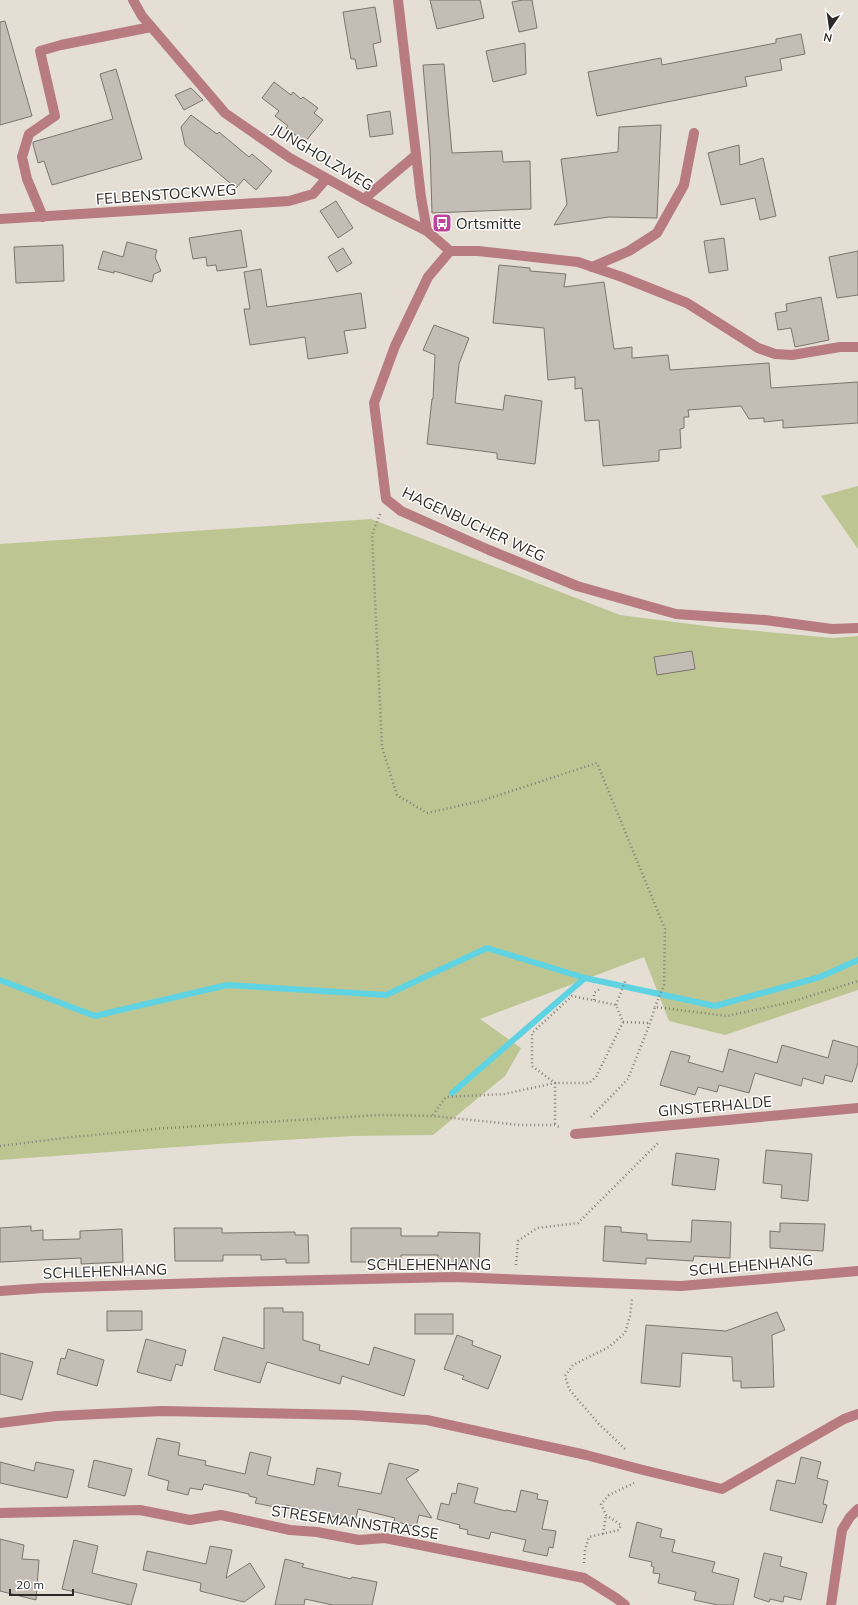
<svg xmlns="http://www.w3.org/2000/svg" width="858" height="1605" font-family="Mulish,sans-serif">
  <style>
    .green { fill: #bdc693 }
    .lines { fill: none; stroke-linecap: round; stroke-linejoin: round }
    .stream { stroke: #60d3e2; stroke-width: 6 }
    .building { fill: #c4bdb5; stroke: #7b756d }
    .path { stroke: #827e78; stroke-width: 2.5; stroke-dasharray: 1 3; stroke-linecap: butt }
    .minor { stroke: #b77b80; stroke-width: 10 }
    .labels { text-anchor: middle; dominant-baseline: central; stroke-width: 3; stroke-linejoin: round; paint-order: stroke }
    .street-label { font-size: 15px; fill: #2c2a26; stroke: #fff }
    .poi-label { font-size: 15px; fill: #2c2a26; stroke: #fff; text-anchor: start }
  </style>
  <rect width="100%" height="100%" fill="#e4ded5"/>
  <g class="green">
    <polygon points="858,486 858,549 821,496"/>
    <polygon points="371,519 620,615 714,627 833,638 858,636 858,990 725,1035 669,1021 644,957 480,1019 521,1048 505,1076 433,1135 352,1136 218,1144 0,1160 0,544"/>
  </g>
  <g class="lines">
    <g class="stream">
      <polyline points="0,980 95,1016 227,985 386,995 487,948 585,978"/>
      <polyline points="452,1093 585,978 715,1006 820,977 858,960"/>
    </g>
  </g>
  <g class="building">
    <polygon points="430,0 480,0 484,18 437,29"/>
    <polygon points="523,0 532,0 537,28 519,32 512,2"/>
    <polygon points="375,7 381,42 373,44 377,66 357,69 355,59 351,59 343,12"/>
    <polygon points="5,21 32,116 0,125 0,22"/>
    <polygon points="801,34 805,54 780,59 782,70 745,77 747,86 597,116 588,72 661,58 662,65 776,43 776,39"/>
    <polygon points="525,43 526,74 493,82 486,51"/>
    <polygon points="444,64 452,153 502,151 503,162 530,161 531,209 432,213 430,148 423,65"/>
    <polygon points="116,69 142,159 52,185 44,161 38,163 33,144 33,142 113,119 100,74"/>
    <polygon points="274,82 291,95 293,92 301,99 303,97 318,108 314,113 323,120 305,142 286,128 288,126 275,116 279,111 262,98"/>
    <polygon points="191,88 203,100 184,110 175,95"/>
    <polygon points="390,111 393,134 370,137 367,115"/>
    <polygon points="191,115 217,134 219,132 249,157 252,154 272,171 256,190 244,179 236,188 185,145 181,127"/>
    <polygon points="661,125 657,218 609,217 554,225 567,204 561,159 618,152 619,127"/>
    <polygon points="739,145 740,165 763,158 776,216 760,220 755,198 721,205 708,153"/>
    <polygon points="336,201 353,228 338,238 320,211"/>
    <polygon points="241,230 247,267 217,271 216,265 207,266 206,257 193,259 189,238"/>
    <polygon points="724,238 728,270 709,273 704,241"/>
    <polygon points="127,242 157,250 155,257 161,271 154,274 152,282 114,271 114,273 98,269 103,251 123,257"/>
    <polygon points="63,245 64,281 16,283 14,247"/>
    <polygon points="343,248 352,263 337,272 328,257"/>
    <polygon points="858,251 858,295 837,298 829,257"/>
    <polygon points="499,265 530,268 530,271 566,274 564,287 604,282 614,349 632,347 632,358 668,355 670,370 769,363 771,388 858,382 858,423 783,428 783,420 764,422 764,418 749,419 741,406 688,410 689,417 684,417 684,428 680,429 681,448 659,450 659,461 603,466 599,420 585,421 582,388 575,389 575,377 548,380 544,328 493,323"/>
    <polygon points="261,269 267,307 361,293 366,328 344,331 348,353 308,359 305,337 250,345 244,309 250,309 244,272"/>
    <polygon points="821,297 829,340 795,347 791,328 778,330 775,313 787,311 786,304"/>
    <polygon points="434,325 469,338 459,364 455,403 503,410 505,395 542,401 535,464 497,459 497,453 427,444 432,399 433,399 435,355 423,350"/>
    <polygon points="692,651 695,669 657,675 654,657"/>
    <polygon points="833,1040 858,1047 858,1062 852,1082 825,1075 823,1084 803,1078 801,1086 755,1073 749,1093 719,1085 717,1092 698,1087 695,1095 660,1085 671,1051 690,1056 688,1062 723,1072 729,1049 777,1063 782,1045 828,1058"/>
    <polygon points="766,1150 812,1154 808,1201 781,1198 782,1185 763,1183"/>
    <polygon points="676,1153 719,1159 715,1190 672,1185"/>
    <polygon points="692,1220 731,1222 730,1258 694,1256 693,1261 646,1258 646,1264 603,1261 605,1226 621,1227 621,1232 647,1234 647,1240 691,1242"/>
    <polygon points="780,1223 825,1224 823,1251 770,1248 770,1231 780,1232"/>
    <polygon points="31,1226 31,1231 43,1230 43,1240 80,1239 80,1231 122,1229 123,1262 81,1264 81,1258 0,1262 0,1228"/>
    <polygon points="174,1228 222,1228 222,1233 295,1232 295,1235 308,1235 309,1263 286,1263 286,1259 261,1260 261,1255 223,1255 223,1261 175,1261"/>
    <polygon points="351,1228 401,1228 401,1236 438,1236 438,1232 480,1233 479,1264 447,1264 447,1259 438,1259 438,1255 401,1255 401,1262 351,1262"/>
    <polygon points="264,1308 283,1308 283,1312 303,1312 303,1340 320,1345 319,1350 369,1365 374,1347 415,1360 404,1396 342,1376 340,1384 267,1362 260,1383 214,1370 223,1337 264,1349"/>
    <polygon points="107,1311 142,1311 142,1330 107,1331"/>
    <polygon points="777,1312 785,1330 772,1335 774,1387 741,1388 741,1381 733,1381 732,1357 682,1353 680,1387 641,1383 646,1325 726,1331"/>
    <rect x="415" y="1314" width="38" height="20"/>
    <polygon points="457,1335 473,1341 472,1345 501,1356 488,1389 462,1379 464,1376 444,1369"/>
    <polygon points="146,1339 186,1350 182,1366 176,1364 171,1381 137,1372"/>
    <polygon points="68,1349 104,1360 97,1386 57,1374 61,1358 65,1359"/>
    <polygon points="0,1353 33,1362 22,1400 0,1394"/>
    <polygon points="157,1438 180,1443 178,1455 206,1461 205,1465 245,1474 250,1452 271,1457 267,1475 314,1485 317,1468 341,1473 338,1486 381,1494 389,1463 419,1470 406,1479 432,1518 419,1515 416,1527 394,1521 395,1518 358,1509 355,1522 286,1505 285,1509 255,1503 257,1498 249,1496 249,1494 204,1484 202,1490 190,1488 188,1495 167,1490 169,1481 148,1475"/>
    <polygon points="801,1457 821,1462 817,1478 828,1481 823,1504 827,1505 822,1523 770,1510 777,1480 795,1484"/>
    <polygon points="94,1460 132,1469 125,1496 88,1487"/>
    <polygon points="0,1462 34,1471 36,1462 74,1470 67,1498 0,1483"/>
    <polygon points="458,1483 478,1488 474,1503 506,1511 506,1510 516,1512 521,1490 538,1494 537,1499 548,1501 542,1529 556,1531 553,1548 549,1547 547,1556 523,1551 526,1540 491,1532 489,1539 467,1534 468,1530 459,1528 460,1525 437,1519 441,1503 449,1505 452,1493 456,1494"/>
    <polygon points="637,1522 662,1529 660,1537 675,1540 672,1552 715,1562 712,1572 739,1579 733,1605 718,1605 694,1600 696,1592 658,1583 660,1574 653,1573 654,1567 651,1566 652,1562 629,1557"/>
    <polygon points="0,1539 24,1545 22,1559 39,1560 36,1600 0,1591"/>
    <polygon points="74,1540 98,1546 92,1573 137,1584 131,1605 62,1589"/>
    <polygon points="210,1546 232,1550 226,1578 250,1563 265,1587 244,1602 200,1591 201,1583 143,1570 147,1551 206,1564"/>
    <polygon points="764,1553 782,1557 780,1566 807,1573 801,1600 784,1596 783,1602 770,1599 769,1602 754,1597"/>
    <polygon points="285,1559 304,1564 302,1567 351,1579 352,1577 377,1582 372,1605 333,1605 305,1599 304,1605 275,1605"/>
  </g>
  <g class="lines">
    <g class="path">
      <polyline points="380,514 372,535 382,747 397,795 427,813 481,801 597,763 665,929 664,985 655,1007"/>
      <polyline points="594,1000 594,993 601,988"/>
      <polyline points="616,1005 626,979"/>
      <polyline points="623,1022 650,1023"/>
      <polyline points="433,1115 446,1097 504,1094 555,1083 589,1083 596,1077 623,1022 616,1005 572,996 532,1033 532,1066 555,1083 555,1125"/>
      <polyline points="591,1117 628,1079 650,1023 655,1007 727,1016 791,1002 858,981"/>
      <polyline points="0,1146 72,1137 166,1128 380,1115 433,1116 520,1125 555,1125 561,1128"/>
      <polyline points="516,1265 518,1241 537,1228 578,1223 659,1142"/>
      <polyline points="625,1449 599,1424 579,1401 569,1389 565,1376 573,1365 609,1347 625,1333 630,1316 632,1299"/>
      <polyline points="603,1534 606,1515"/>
      <polyline points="584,1563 585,1550 589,1537 619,1530 621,1525 606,1515 601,1504 609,1495 634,1483"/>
    </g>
    <g class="minor">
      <polyline points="133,0 142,16 225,113 290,158 373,204 427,231 450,251"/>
      <polyline points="398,0 421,197 427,231"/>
      <polyline points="364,199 416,155"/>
      <polyline points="43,217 27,179 22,157 29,134 55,116 40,51 61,45 151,27"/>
      <polyline points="0,219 289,201 313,194 326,179"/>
      <polyline points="450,251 428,277 395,346 374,403 386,499 401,511 489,550 577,586 676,614 765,620 832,629 858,628"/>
      <polyline points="450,251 478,251 578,262 622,277 687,303 758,348 775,354 792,355 840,347 858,347"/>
      <polyline points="592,267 629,251 657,233 684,185 694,133"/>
      <polyline points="575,1134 858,1108"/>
      <polyline points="0,1291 43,1288 233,1282 454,1277 681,1286 858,1271"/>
      <polyline points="0,1423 56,1416 162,1411 354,1415 427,1420 586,1455 643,1470 722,1489 844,1419 858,1414"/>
      <polyline points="0,1513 140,1510 190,1520 221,1515 290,1530 317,1532 359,1540 385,1538 584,1578 616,1598 625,1605"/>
      <polyline points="831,1605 842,1530 850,1517 858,1509"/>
    </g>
  </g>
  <defs>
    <symbol id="bus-square" viewBox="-11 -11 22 22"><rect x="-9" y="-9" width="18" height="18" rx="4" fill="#bc459b" stroke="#fff"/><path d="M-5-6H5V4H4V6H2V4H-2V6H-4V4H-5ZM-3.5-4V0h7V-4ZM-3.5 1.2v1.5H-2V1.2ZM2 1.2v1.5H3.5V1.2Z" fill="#fff"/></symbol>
  </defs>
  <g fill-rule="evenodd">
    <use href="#bus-square" x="431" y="212" width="22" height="22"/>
  </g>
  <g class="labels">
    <g class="street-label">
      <text transform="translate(323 157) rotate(31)">JUNGHOLZWEG</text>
      <text transform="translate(166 194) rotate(-4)">FELBENSTOCKWEG</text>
      <text transform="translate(474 524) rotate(25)">HAGENBUCHER WEG</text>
      <text transform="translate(715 1106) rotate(-5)">GINSTERHALDE</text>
      <text x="429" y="1264">SCHLEHENHANG</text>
      <text transform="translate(751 1265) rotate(-5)">SCHLEHENHANG</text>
      <text transform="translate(105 1271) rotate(-2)">SCHLEHENHANG</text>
      <text transform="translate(355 1522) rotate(8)">STRESEMANNSTRASSE</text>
    </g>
    <g class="poi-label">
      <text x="456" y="223">Ortsmitte</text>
    </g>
  </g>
  <g transform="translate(830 28) rotate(193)" stroke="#ffffff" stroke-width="3" paint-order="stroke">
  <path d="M0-3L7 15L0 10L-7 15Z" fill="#2c2a26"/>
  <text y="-6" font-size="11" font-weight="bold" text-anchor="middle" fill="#2c2a26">N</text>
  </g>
  <path d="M10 1589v6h63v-6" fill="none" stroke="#2c2a26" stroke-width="2"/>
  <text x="16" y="1589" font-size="12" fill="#2c2a26" stroke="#ffffff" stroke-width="3" paint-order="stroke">20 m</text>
</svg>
